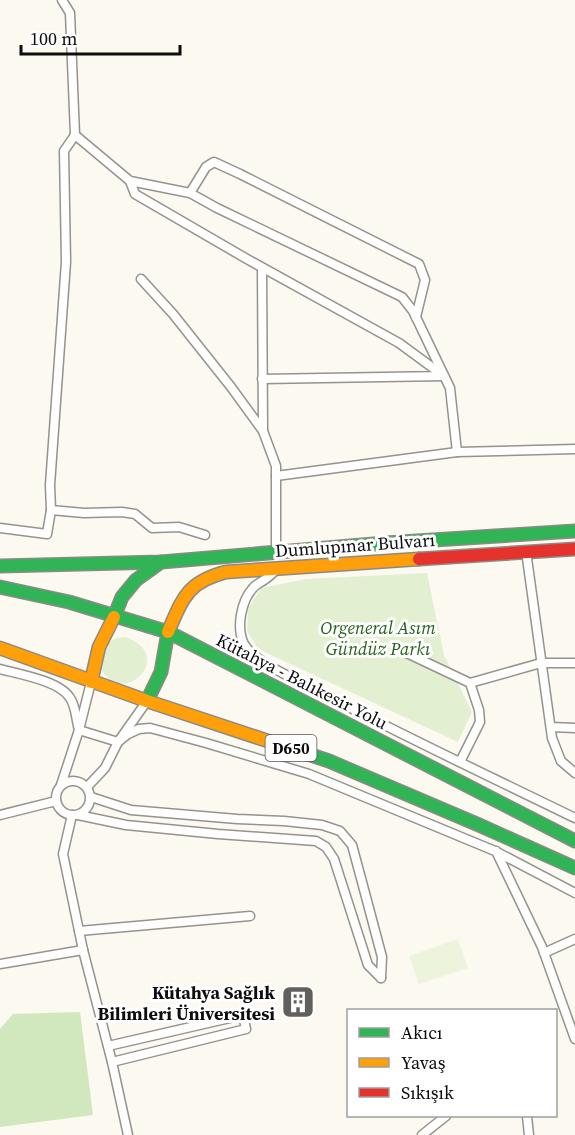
<svg xmlns="http://www.w3.org/2000/svg" width="575" height="1135" font-family="'Source Serif 4',serif">
  <style>
    .green { fill: #e2f0d1 }
    .forest { fill: #d1e7be }
    .pitch { fill: #ecf4db }
    .lines { fill: none; stroke-linecap: round; stroke-linejoin: round }
    .street-casing { stroke: #94938f; stroke-width: 11 }
    .fast-casing { stroke: #8b8a86; stroke-width: 15 }
    .slow-casing { stroke: #8b8a86; stroke-width: 15 }
    .jam-casing { stroke: #8b8a86; stroke-width: 15 }
    .street { stroke: #fefefd; stroke-width: 8 }
    .fast { stroke: #30b455; stroke-width: 12 }
    .slow { stroke: #ff9f0a; stroke-width: 12 }
    .jam { stroke: #e5322d; stroke-width: 12 }
    .labels { text-anchor: middle; dominant-baseline: central; stroke-width: 6; stroke-linejoin: round; paint-order: stroke }
    .shield { fill: #fff; stroke: #565656; stroke-width: 1.5 }
    .shield-label { font-size: 16px; font-weight: bold; fill: #0d0d0d }
    .street-label { font-size: 18px; fill: #0d0d0d; stroke: #fff }
    .park-label { font-size: 18px; font-style: italic; fill: #27631e; stroke: #fff }
    .poi-label { font-size: 18px; font-weight: bold; fill: #0d0d0d; stroke: #fff; text-anchor: end }
  </style>
  <rect width="100%" height="100%" fill="#fbf9f0"/>
  <g class="green">
    <polygon points="427,573 444,655 472,712 458,742 258,649 247,631 248,609 261,588 306,579"/>
    <path d="M125 637C178 655 122 711 100 667L107 644 116 638Z"/>
  </g>
  <polygon class="forest" points="80,1012 93,1115 0,1127 0,1029 13,1014"/>
  <polygon class="pitch" points="458,939 468,968 419,984 409,956"/>
  <g class="lines">
    <defs>
      <g id="street">
        <polyline points="62,0 70,13 75,135"/>
        <polyline points="130,181 135,194 247,259 399,343 444,376 262,379"/>
        <polyline points="190,193 206,167 214,162 240,174 419,264 425,280 416,317"/>
        <polyline points="262,268 263,430"/>
        <polyline points="141,279 173,314 231,387 263,431 276,466 276,553"/>
        <polyline points="276,476 457,452 575,449"/>
        <polyline points="0,528 47,534 51,510"/>
        <polyline points="205,535 179,527 152,528 135,514 122,512 84,513 51,510 50,485 66,262 64,151 75,135 130,181 190,193 217,208 402,297 413,311 450,388 457,452"/>
        <polyline points="526,551 552,738 561,761 575,773"/>
        <path d="M278 568C274 572 269 577 264 580 260 583 256 584 253 588 241 601 236 628 244 644 254 662 294 678 312 688 399 734 487 775 575 818"/>
        <polyline points="396,648 470,683 479,710 480,722 460,762"/>
        <path d="M0 669C19 674 60 681 70 698 76 706 76 720 79 730L118 742 128 734 139 729 150 728 206 743 309 774 495 851 575 893"/>
        <polyline points="470,683 541,663 575,663"/>
        <polyline points="551,727 575,728"/>
        <circle cx="73" cy="798" r="17"/>
        <polyline points="61,785 79,730 91,682"/>
        <polyline points="87,787 105,768 118,742 147,701"/>
        <polyline points="91,797 131,810 237,819 284,821 322,825 340,831 352,845 362,882 382,957 381,978"/>
        <polyline points="0,815 56,801"/>
        <polyline points="72,815 63,854 83,950 112,1062 128,1135"/>
        <polyline points="78,815 126,825 218,834 316,841 326,847 334,859 368,965 381,978"/>
        <polyline points="496,851 542,947 575,1039"/>
        <polyline points="79,931 250,916"/>
        <polyline points="544,953 575,939"/>
        <polyline points="0,964 83,950"/>
        <polyline points="108,1046 243,1015 246,1029 112,1062"/>
        <polyline points="527,1116 529,1135"/>
        <polyline points="422,1135 446,1116"/>
      </g>
      <g id="fast">
        <polyline points="0,566 161,562 386,543 575,531"/>
        <polyline points="0,587 69,602 168,632 575,841"/>
        <polyline points="114,617 122,597 136,580 161,562"/>
        <polyline points="147,701 161,672 168,632"/>
        <polyline points="277,744 329,761 479,825 575,868"/>
      </g>
      <g id="slow">
        <path d="M168 632C183 598 187 582 226 572L419 559"/>
        <polyline points="0,648 147,701 277,744"/>
        <polyline points="91,682 99,647 114,617"/>
      </g>
      <polyline id="jam" points="419,559 575,549"/>
    </defs>
    <use href="#street" class="street-casing"/>
    <use href="#fast" class="fast-casing"/>
    <use href="#slow" class="slow-casing"/>
    <use href="#jam" class="jam-casing"/>
    <use href="#street" class="street"/>
    <use href="#fast" class="fast"/>
    <use href="#slow" class="slow"/>
    <use href="#jam" class="jam"/>
  </g>
  <defs>
    <symbol id="building-square" viewBox="-11 -11 22 22"><rect x="-9" y="-9" width="18" height="18" rx="4" fill="#60605c" stroke="#fff"/><path d="M-4-6H4V6H1V3H-1V6H-4ZM-2.5-4.3h1.7v1.8h-1.7ZM.8-4.3h1.7v1.8H.8ZM-2.5-1h1.7V.8h-1.7ZM.8-1h1.7V.8H.8Z" fill="#fff"/></symbol>
  </defs>
  <g fill-rule="evenodd">
    <use href="#building-square" x="279" y="983" width="38" height="38"/>
  </g>
  <g class="labels">
    <rect class="shield" x="265.5" y="735" width="51" height="26" rx="4.5"/>
    <g class="shield-label">
      <text x="291" y="748">D650</text>
    </g>
    <g class="street-label">
      <text transform="translate(355 545) rotate(-4)">Dumlupınar Bulvarı</text>
      <text transform="translate(302 681) rotate(27)">Kütahya - Balıkesir Yolu</text>
    </g>
    <g class="park-label">
      <text x="378" y="627">Orgeneral Asım<tspan x="378" dy="21">Gündüz Parkı</tspan></text>
    </g>
    <g class="poi-label">
      <text x="275" y="992">Kütahya Sağlık<tspan x="275" dy="21">Bilimleri Üniversitesi</tspan></text>
    </g>
  </g>
  <rect x="347" y="1009" width="210" height="108" fill="#ffffff" stroke="#9e9e9e" stroke-width="1.5"/>
  <rect x="359" y="1028" width="30" height="9" fill="#30b455" stroke="#9e9e9e" stroke-width="1.5"/>
  <text x="401" y="1039" font-size="18" fill="#0d0d0d">Akıcı</text>
  <rect x="359" y="1058" width="30" height="9" fill="#ff9f0a" stroke="#9e9e9e" stroke-width="1.5"/>
  <text x="401" y="1069" font-size="18" fill="#0d0d0d">Yavaş</text>
  <rect x="359" y="1088" width="30" height="9" fill="#e5322d" stroke="#9e9e9e" stroke-width="1.5"/>
  <text x="401" y="1099" font-size="18" fill="#0d0d0d">Sıkışık</text>
  <path d="M21 45v9h159v-9" fill="none" stroke="#0d0d0d" stroke-width="3"/>
  <text x="30" y="45" font-size="18" fill="#0d0d0d" stroke="#ffffff" stroke-width="4.5" paint-order="stroke">100 m</text>
</svg>
